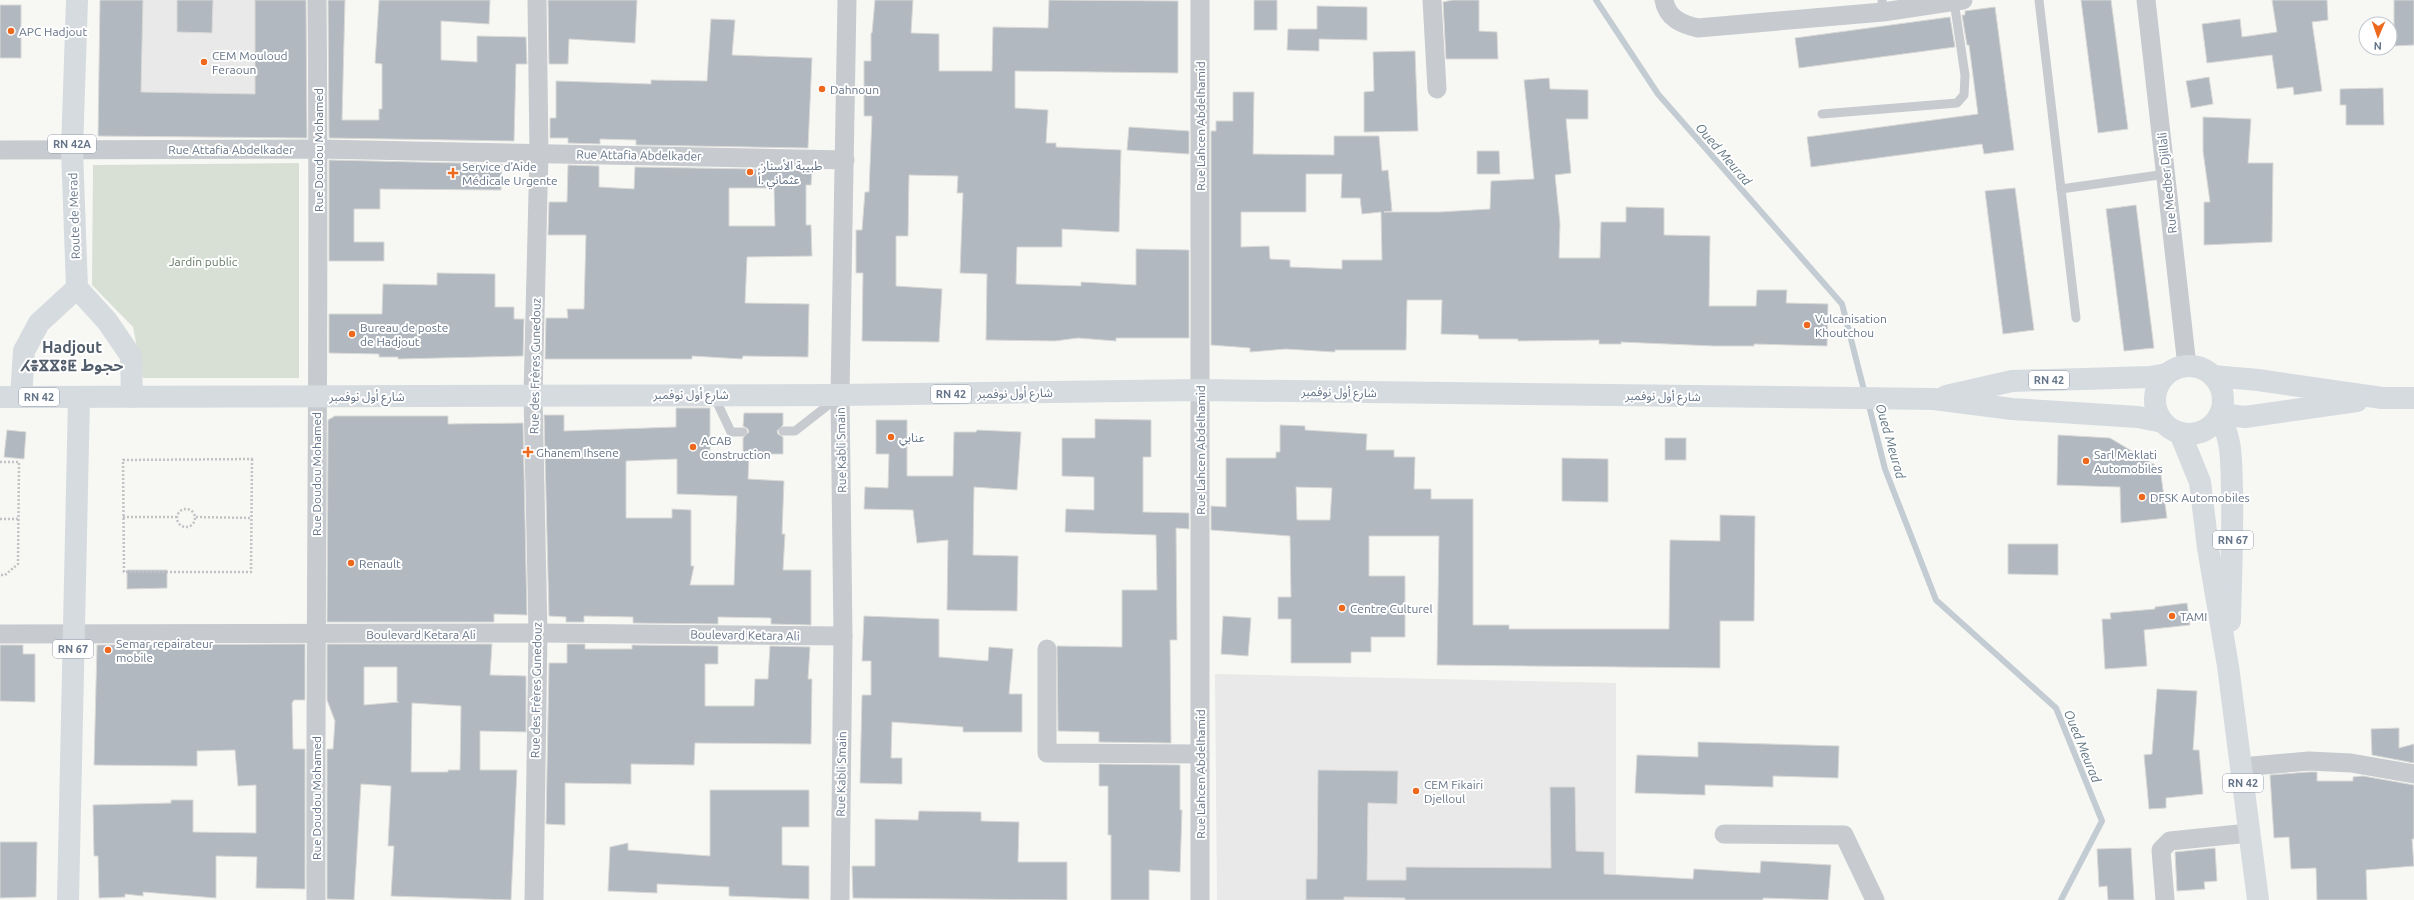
<svg xmlns="http://www.w3.org/2000/svg" width="2414" height="900" font-family="Ubuntu,'Noto Sans Arabic','Noto Sans Tifinagh',sans-serif">
  <style>
    .built { fill: #e8e9e8 }
    .green { fill: #d8e0d5 }
    .lines { fill: none; stroke-linecap: round; stroke-linejoin: round }
    .stream { stroke: #c3ccd2; stroke-width: 6 }
    .building { fill: #b2b8bf; stroke: #d9d9d7; fill-rule: evenodd }
    .path { stroke: #c1c2c5; stroke-width: 2.5; stroke-dasharray: 2 2; stroke-linecap: butt }
    .lane { stroke: #c7cace; stroke-width: 9 }
    .street { stroke: #c7cace; stroke-width: 19 }
    .primary { stroke: #d6dbe0; stroke-width: 22 }
    .poi-dot { fill: #ee691e; stroke: #fff; stroke-width: 1.5 }
    .labels { text-anchor: middle; dominant-baseline: central; stroke-width: 4; stroke-linejoin: round; paint-order: stroke }
    .shield { fill: #fff; stroke: #939eac; stroke-width: 1 }
    .shield-label { font-size: 11px; font-weight: bold; fill: #657488 }
    .poi-label { font-size: 12px; fill: #657488; stroke: #fff; text-anchor: start }
    .street-label { font-size: 12px; fill: #657488; stroke: #fff }
    .park-label { font-size: 12px; fill: #627960; stroke: #fff }
    .water-label { font-size: 13px; font-style: italic; fill: #607683; stroke: #fff }
    .district-label { font-size: 16px; font-weight: bold; fill: #535e6c; stroke: #fff }
  </style>
  <rect width="100%" height="100%" fill="#f7f8f4"/>
  <g class="built">
    <polygon points="110,0 298,0 300,125 109,124"/>
    <polygon points="1215,674 1616,683 1616,900 1217,900"/>
  </g>
  <polygon class="green" points="299,163 299,378 143,378 133,327 92,285 93,165"/>
  <g class="lines">
    <g class="stream">
      <polyline points="1596,0 1658,94 1842,304 1865,394"/>
      <polyline points="1868,402 1885,469 1936,600 2056,708 2102,821 2061,900"/>
    </g>
  </g>
  <g class="building">
    <polygon points="100,0 143,0 141,92 255,94 255,0 306,0 307,138 98,136"/>
    <polygon points="177,0 213,0 212,33 177,32"/>
    <polygon points="328,0 345,0 342,120 379,120 379,109 382,109 382,64 375,63 379,0 490,0 489,24 441,21 441,60 477,62 477,36 526,37 527,64 516,64 514,141 329,138"/>
    <polygon points="548,0 637,0 635,43 569,39 568,64 549,64"/>
    <polygon points="875,0 913,0 911,33 939,34 939,71 992,71 993,27 1048,28 1049,0 1178,1 1178,73 1015,71 1015,108 1048,110 1046,143 1056,143 1056,147 1121,150 1119,232 1062,229 1062,247 1017,247 1016,284 1081,286 1081,282 1136,285 1136,249 1189,250 1189,338 1116,338 1116,341 1078,338 1055,341 986,340 987,274 960,273 963,193 957,193 958,176 909,175 908,236 896,236 896,286 942,289 939,342 862,341 863,273 856,273 856,230 862,230 865,192 869,192 872,116 864,116 864,61 871,61 871,33 872,33"/>
    <rect x="1254" y="0" width="23" height="30"/>
    <polygon points="1453,0 1479,0 1479,31 1497,32 1498,59 1446,59 1443,2"/>
    <polygon points="2081,0 2111,0 2128,129 2098,133"/>
    <polygon points="2272,0 2327,0 2328,20 2312,22 2322,91 2294,95 2293,87 2277,89 2272,55 2207,63 2202,24 2240,19 2242,37 2277,32"/>
    <polygon points="2394,0 2414,0 2414,45 2394,46"/>
    <rect x="0" y="5" width="21" height="53"/>
    <polygon points="1317,6 1367,7 1367,40 1319,39 1319,51 1287,50 1288,29 1317,29"/>
    <polygon points="1995,7 2014,150 1984,154 1982,144 1811,167 1807,137 1978,114 1969,45 1967,45 1962,15 1965,15 1965,11"/>
    <polygon points="1950,17 1955,47 1799,68 1795,38"/>
    <polygon points="711,19 735,20 732,55 812,58 808,148 636,145 636,140 600,139 600,144 568,143 568,138 550,138 550,118 556,118 556,81 651,84 651,80 707,81"/>
    <polygon points="1415,51 1418,131 1364,132 1364,92 1374,91 1373,52"/>
    <polygon points="2209,77 2213,104 2191,108 2186,81"/>
    <path d="M1549 78 1550 89 1588 90V119H1566L1571 173 1555 175 1560 224 1559 258H1600L1601 222H1626V207L1664 208V235L1710 236 1709 306H1756L1757 290H1787L1786 303 1828 304 1827 346 1754 344V346H1714L1621 342V344H1599V340L1518 341V339H1479L1478 335 1441 334 1442 300H1407L1406 350H1335V352L1286 349 1250 352V348L1211 345V131H1216V121H1233V92H1254L1253 154 1334 155V136H1379L1382 171 1388 170 1392 211 1384 212H1440L1490 209 1491 181 1534 179 1524 80ZM1306 174H1342L1341 198H1360L1362 214 1381 212 1382 260H1342V269L1290 267V260L1270 259 1269 246 1241 247V212H1306Z"/>
    <polygon points="2383,88 2384,125 2346,125 2346,105 2340,105 2340,89"/>
    <polygon points="2203,117 2251,119 2248,163 2273,163 2272,242 2204,245 2204,202 2210,202 2203,151"/>
    <polygon points="1129,127 1189,131 1189,154 1127,150"/>
    <polygon points="1477,151 1499,151 1500,174 1477,174"/>
    <polygon points="329,160 502,164 501,190 380,189 380,209 354,209 354,242 384,242 384,261 329,261"/>
    <path d="M568 165 599 166V187L634 189 635 167 812 170 811 185H806V225H811L812 256 747 257 745 303 809 304 808 357 743 356 742 359 692 356V359H545L546 318H568L567 309H584L586 235H548L549 202H567ZM729 188H774L775 226H729Z"/>
    <polygon points="2015,188 2034,330 2003,334 1985,191"/>
    <polygon points="2136,205 2154,348 2124,351 2106,209"/>
    <polygon points="437,273 495,274 495,307 514,307 514,319 524,319 523,356 398,359 398,357 379,357 379,354 329,353 329,314 382,314 383,284 437,285"/>
    <path d="M676 408H710V455L749 457 748 479 784 481 782 534H785L783 570H811V625L771 624V618L718 617V624L633 623V617L584 616V622H566V617L549 616 544 415H564V431L676 427ZM677 459V494L737 496 734 585H690L694 566H691V510L672 509V518H626V461Z"/>
    <polygon points="744,413 783,413 783,425 777,431 778,434 783,437 783,454 743,454 743,438 749,432 748,429 743,426"/>
    <polygon points="335,416 448,416 448,424 523,423 527,615 494,614 494,622 327,622 328,420"/>
    <polygon points="1095,419 1151,420 1151,457 1143,457 1143,512 1189,513 1189,529 1176,528 1177,640 1170,640 1171,743 1099,742 1099,732 1058,731 1057,646 1122,647 1122,590 1157,590 1156,535 1065,532 1066,509 1094,510 1094,477 1062,476 1062,438 1095,438"/>
    <polygon points="876,420 907,420 907,476 953,476 954,432 976,432 977,430 1021,432 1017,490 974,487 973,555 1018,556 1017,611 947,610 948,540 917,543 913,510 864,509 865,487 888,488 889,454 876,454"/>
    <path d="M1280 425 1305 426V430L1367 434 1366 450H1394V457H1415L1414 489H1431V499H1473V625H1509V629H1669L1670 540 1720 541V515L1755 516 1754 621H1720V668L1437 665 1439 536H1369V576H1405V637H1371V652H1351V663H1291V619H1278V597H1291L1290 536 1211 530V506L1226 507V458H1276V452H1280ZM1296 487 1332 488 1330 520H1297Z"/>
    <polygon points="7,430 26,432 24,459 4,457"/>
    <polygon points="2058,435 2110,438 2155,465 2161,475 2167,518 2121,523 2120,487 2057,485"/>
    <rect x="1665" y="438" width="21" height="22"/>
    <polygon points="1562,458 1608,459 1608,502 1562,501"/>
    <polygon points="2008,544 2058,544 2058,575 2008,574"/>
    <polygon points="127,570 167,570 167,588 127,589"/>
    <polygon points="2187,603 2190,625 2144,630 2147,666 2105,669 2102,619 2111,619 2110,613 2155,609 2155,607"/>
    <polygon points="864,616 939,619 939,657 988,661 989,647 1013,649 1009,694 1022,694 1022,732 963,732 963,727 892,722 891,758 902,758 902,784 860,783 862,695 871,695 871,661 862,661"/>
    <polygon points="1223,616 1251,618 1248,656 1221,654"/>
    <polygon points="305,644 305,700 294,700 292,703 293,749 305,749 305,889 256,888 257,857 216,856 216,898 143,892 143,896 125,894 125,897 99,898 98,856 94,856 93,805 171,803 171,800 193,800 193,832 256,833 256,785 238,786 235,750 197,751 197,766 94,765 97,645"/>
    <path d="M327 644H492L490 675 526 676V732L480 731V770H517L511 900 391 896 394 846H388L391 786 361 784 354 900 327 899V749H333L335 721 327 700ZM364 667H397V702H399L364 705ZM412 703 461 706 460 770H448V772H411Z"/>
    <polygon points="567,644 585,644 585,649 632,649 632,645 718,646 718,664 705,664 705,706 754,706 755,679 768,679 770,646 810,647 808,679 812,679 811,744 695,743 694,765 631,764 631,784 565,783 565,825 546,824 549,663 567,663"/>
    <polygon points="0,645 23,645 23,654 35,654 35,702 0,701"/>
    <polygon points="2157,689 2197,691 2193,750 2199,750 2203,794 2166,798 2166,808 2149,809 2144,755 2152,754"/>
    <polygon points="2399,728 2399,748 2414,744 2414,763 2372,755 2371,729"/>
    <polygon points="1698,742 1839,746 1838,778 1773,776 1773,787 1705,785 1705,795 1635,793 1637,755 1698,757"/>
    <polygon points="1099,764 1180,765 1180,810 1182,810 1180,872 1149,870 1149,900 1111,900 1111,835 1108,835 1108,786 1099,786"/>
    <polygon points="1318,770 1398,771 1397,804 1368,803 1367,880 1406,880 1406,867 1551,868 1550,787 1575,787 1576,851 1604,852 1604,874 1693,879 1694,869 1760,873 1761,861 1831,865 1828,900 1763,898 1763,900 1405,900 1405,898 1344,897 1344,900 1306,900 1306,879 1317,879"/>
    <polygon points="2309,772 2317,772 2317,781 2353,781 2353,777 2363,776 2414,785 2414,839 2412,839 2414,866 2366,870 2367,900 2317,900 2316,868 2291,869 2289,837 2274,838 2270,775"/>
    <polygon points="710,790 809,790 809,827 782,827 782,865 809,866 809,899 729,896 729,887 657,884 657,893 608,891 610,847 628,843 628,850 710,856"/>
    <polygon points="919,811 981,812 981,821 1019,822 1018,862 1067,862 1067,900 853,898 852,866 875,866 875,819 918,820"/>
    <polygon points="0,842 37,842 36,897 0,898"/>
    <polygon points="2131,848 2134,900 2108,900 2107,886 2099,887 2097,849"/>
    <polygon points="2215,848 2217,881 2204,882 2205,889 2177,891 2175,852"/>
  </g>
  <g class="lines">
    <g class="path">
      <polygon points="252,459 251,572 124,572 123,460"/>
      <polyline points="0,462 19,462 18,564 5,575 0,575"/>
      <circle cx="186" cy="518" r="9"/>
      <polyline points="123,517 177,517"/>
      <polyline points="196,517 252,518"/>
      <polyline points="0,519 19,519"/>
    </g>
    <g class="lane">
      <polyline points="1882,0 1883,12"/>
      <polyline points="2039,0 2076,318"/>
      <polyline points="1822,114 1957,103 1964,95 1965,75 1954,1"/>
      <polyline points="2061,189 2166,174"/>
      <polyline points="714,396 731,432 743,432"/>
      <polyline points="783,431 795,431 836,399"/>
    </g>
    <g class="street">
      <polyline points="1200,0 1200,900"/>
      <polyline points="1432,0 1437,89"/>
      <path d="M1664 0C1667 18 1681 24 1698 28L1883 12 1963 0"/>
      <polyline points="2146,0 2187,366"/>
      <polyline points="0,150 319,149 845,160"/>
      <polyline points="0,634 538,633 843,636"/>
      <polyline points="1047,649 1047,753 1200,754"/>
      <polyline points="2241,767 2309,761 2351,763 2414,774"/>
      <polyline points="1724,834 1844,835 1875,900"/>
      <path d="M316 900C315 600 320 300 317 0"/>
      <polyline points="534,900 538,633 533,395 539,153 537,0"/>
      <polyline points="840,900 843,636 840,395 847,0"/>
      <polyline points="2165,900 2161,850 2170,841 2249,833"/>
    </g>
    <g class="primary">
      <polyline points="77,288 72,150 77,0"/>
      <circle cx="2189" cy="400" r="34"/>
      <polyline points="2213,376 2258,380 2382,398 2414,398"/>
      <polyline points="1946,396 2012,381 2150,377 2167,374"/>
      <polyline points="0,397 840,395 1200,390 1934,399 2012,409 2138,417 2163,422"/>
      <polyline points="21,397 24,351 39,323 77,288 107,321 131,356 132,397"/>
      <polyline points="2221,414 2245,417 2357,401"/>
      <path d="M2219 416C2233 439 2231 464 2232 490 2233 534 2231 577 2230 621"/>
      <polyline points="2180,433 2200,482 2208,548 2228,666 2258,900"/>
      <polyline points="68,900 79,398"/>
    </g>
  </g>
  <g class="poi-dot">
    <circle cx="11" cy="31" r="4"/>
    <circle cx="204" cy="62" r="4"/>
    <circle cx="822" cy="89" r="4"/>
    <circle cx="750" cy="172" r="4"/>
    <path d="M451 167h4v4h4v4h-4v4h-4v-4h-4v-4h4z"/>
    <circle cx="1807" cy="325" r="4"/>
    <circle cx="352" cy="334" r="4"/>
    <circle cx="891" cy="437" r="4"/>
    <circle cx="693" cy="447" r="4"/>
    <path d="M526 446h4v4h4v4h-4v4h-4v-4h-4v-4h4z"/>
    <circle cx="2086" cy="461" r="4"/>
    <circle cx="2142" cy="497" r="4"/>
    <circle cx="351" cy="563" r="4"/>
    <circle cx="1342" cy="608" r="4"/>
    <circle cx="2172" cy="616" r="4"/>
    <circle cx="108" cy="650" r="4"/>
    <circle cx="1416" cy="791" r="4"/>
  </g>
  <g class="labels">
    <g class="shield">
      <rect x="48" y="135" width="48" height="18" rx="3"/>
      <rect x="2029" y="371" width="40" height="18" rx="3"/>
      <rect x="931" y="385" width="40" height="18" rx="3"/>
      <rect x="19" y="388" width="40" height="18" rx="3"/>
      <rect x="2213" y="531" width="40" height="18" rx="3"/>
      <rect x="53" y="640" width="40" height="18" rx="3"/>
      <rect x="2223" y="774" width="40" height="18" rx="3"/>
    </g>
    <g class="shield-label">
      <text x="72" y="144">RN 42A</text>
      <text x="2049" y="380">RN 42</text>
      <text x="951" y="394">RN 42</text>
      <text x="39" y="397">RN 42</text>
      <text x="2233" y="540">RN 67</text>
      <text x="73" y="649">RN 67</text>
      <text x="2243" y="783">RN 42</text>
    </g>
    <g class="poi-label">
      <text x="19" y="31">APC Hadjout</text>
      <text x="212" y="55">CEM Mouloud<tspan x="212" dy="14">Feraoun</tspan></text>
      <text x="830" y="89">Dahnoun</text>
      <text x="758" y="165">طبيبة الأسنان<tspan x="758" dy="14">عثماني .أ</tspan></text>
      <text x="462" y="166">Service d’Aide<tspan x="462" dy="14">Médicale Urgente</tspan></text>
      <text x="1815" y="318">Vulcanisation<tspan x="1815" dy="14">Khoutchou</tspan></text>
      <text x="360" y="327">Bureau de poste<tspan x="360" dy="14">de Hadjout</tspan></text>
      <text x="899" y="437">عنابي</text>
      <text x="701" y="440">ACAB<tspan x="701" dy="14">Construction</tspan></text>
      <text x="536" y="452">Ghanem Ihsene</text>
      <text x="2094" y="454">Sarl Meklati<tspan x="2094" dy="14">Automobiles</tspan></text>
      <text x="2150" y="497">DFSK Automobiles</text>
      <text x="359" y="563">Renault</text>
      <text x="1350" y="608">Centre Culturel</text>
      <text x="2180" y="616">TAMI</text>
      <text x="116" y="643">Semar repairateur<tspan x="116" dy="14">mobile</tspan></text>
      <text x="1424" y="784">CEM Fikairi<tspan x="1424" dy="14">Djelloul</tspan></text>
    </g>
    <g class="street-label">
      <text transform="translate(1200 126) rotate(-90)">Rue Lahcen Abdelhamid</text>
      <text x="231" y="149">Rue Attafia Abdelkader</text>
      <text transform="translate(318 150) rotate(-90)">Rue Doudou Mohamed</text>
      <text transform="translate(639 155) rotate(1)">Rue Attafia Abdelkader</text>
      <text transform="translate(2167 183) rotate(-96)">Rue Medber Djillali</text>
      <text transform="translate(74 216) rotate(-92)">Route de Merad</text>
      <text transform="translate(535 366) rotate(-89)">Rue des Frères Gunedouz</text>
      <text transform="translate(1339 392) rotate(1)">شارع أول نوفمبر</text>
      <text transform="translate(1015 393) rotate(-1)">شارع أول نوفمبر</text>
      <text x="691" y="394">شارع أول نوفمبر</text>
      <text x="367" y="396">شارع أول نوفمبر</text>
      <text transform="translate(1663 396) rotate(1)">شارع أول نوفمبر</text>
      <text transform="translate(841 450) rotate(-91)">Rue Kabli Smain</text>
      <text transform="translate(1200 450) rotate(-90)">Rue Lahcen Abdelhamid</text>
      <text transform="translate(316 474) rotate(-90)">Rue Doudou Mohamed</text>
      <text x="421" y="634">Boulevard Ketara Ali</text>
      <text transform="translate(745 635) rotate(1)">Boulevard Ketara Ali</text>
      <text transform="translate(536 690) rotate(-89)">Rue des Frères Gunedouz</text>
      <text transform="translate(841 774) rotate(-89)">Rue Kabli Smain</text>
      <text transform="translate(1200 774) rotate(-90)">Rue Lahcen Abdelhamid</text>
      <text transform="translate(316 798) rotate(-90)">Rue Doudou Mohamed</text>
    </g>
    <g class="park-label">
      <text x="203" y="261">Jardin public</text>
    </g>
    <g class="water-label">
      <text transform="translate(1724 154) rotate(49)">Oued Meurad</text>
      <text transform="translate(1891 441) rotate(74)">Oued Meurad</text>
      <text transform="translate(2083 746) rotate(68)">Oued Meurad</text>
    </g>
    <g class="district-label">
      <text x="72" y="347">Hadjout<tspan x="72" dy="18">ⵃⴻⴵⴵⵓⵟ حجوط</tspan></text>
    </g>
  </g>
  <g transform="translate(2378 36) rotate(182)"><circle r="19" fill="#ffffff" stroke="#c1c7cf"/>
  <path d="M0-3L7 15L0 10L-7 15Z" fill="#ee691e"/>
  <text y="-6" font-size="11" font-weight="bold" text-anchor="middle" fill="#657488">N</text>
  </g>
</svg>
